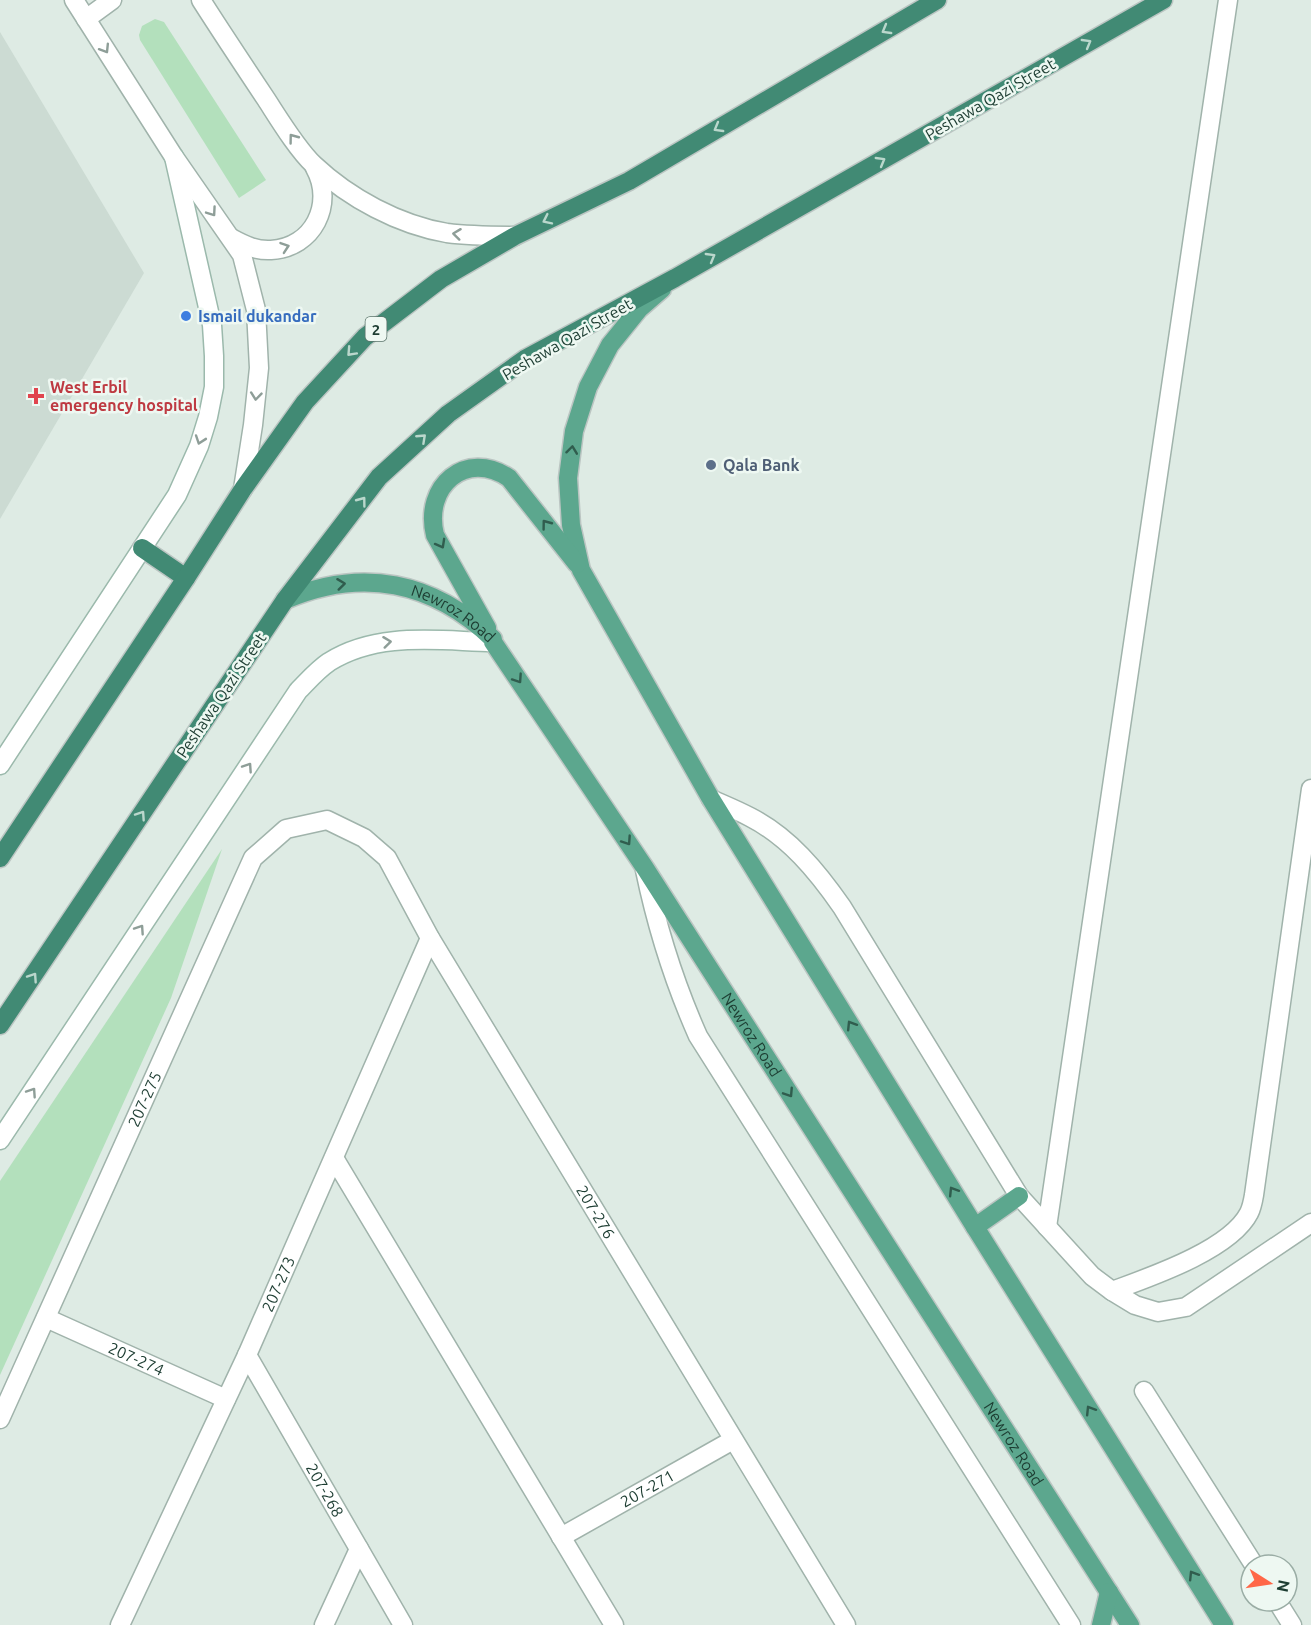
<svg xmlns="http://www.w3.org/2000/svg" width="1311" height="1625" font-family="Ubuntu,sans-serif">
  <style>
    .built { fill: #ccdbd3 }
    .green { fill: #b3e0bc }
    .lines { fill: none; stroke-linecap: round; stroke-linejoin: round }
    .minor-casing { stroke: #a0b3ab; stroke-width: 21 }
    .tertiary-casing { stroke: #a0b3ab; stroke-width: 21 }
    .secondary-casing { stroke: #9bb9ac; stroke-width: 21 }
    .primary-casing { stroke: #bbc5c2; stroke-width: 21 }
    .trunk-casing { stroke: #bbc5c2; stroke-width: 21 }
    .minor { stroke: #fff; stroke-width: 18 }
    .tertiary { stroke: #fff; stroke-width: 18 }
    .secondary { stroke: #fff; stroke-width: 18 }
    .primary { stroke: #5ca78e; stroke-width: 18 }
    .trunk { stroke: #418a74; stroke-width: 18 }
    .oneway { stroke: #bad7cc }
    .oneway2 { stroke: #8e9e98 }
    .oneway3 { stroke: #305d4e }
    .shop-dot { fill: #3f7fe0; stroke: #eef8f2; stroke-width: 2 }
    .health-dot { fill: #e0444e; stroke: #eef8f2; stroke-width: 2 }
    .service-dot { fill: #5c6f8a; stroke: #eef8f2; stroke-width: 2 }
    .labels { text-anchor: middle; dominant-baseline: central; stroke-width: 5; stroke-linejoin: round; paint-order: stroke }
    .shield { fill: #eef8f2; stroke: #5c756c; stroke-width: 1.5 }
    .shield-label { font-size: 15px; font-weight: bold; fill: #1d3d32 }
    .street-label { font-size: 16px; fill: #1d3d32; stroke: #eef8f2 }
    .shop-label { font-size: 16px; font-weight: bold; fill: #366cbe; stroke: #eef8f2; text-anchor: start }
    .health-label { font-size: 16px; font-weight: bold; fill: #be3a42; stroke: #eef8f2; text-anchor: start }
    .service-label { font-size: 16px; font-weight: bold; fill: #4e5e75; stroke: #eef8f2; text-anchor: start }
  </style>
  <rect width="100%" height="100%" fill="#deebe4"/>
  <polygon class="built" points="0,32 144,273 0,519"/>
  <g class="green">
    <polygon points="155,19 164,22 266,180 239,198 140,40 139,35 142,26"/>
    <polygon points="222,849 171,998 0,1375 0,1181"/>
  </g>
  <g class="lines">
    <defs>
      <g id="minor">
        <path d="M711 799C724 805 737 810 750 817 789 837 817 871 842 907L1019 1196 1092 1276 1112 1291 1135 1305 1158 1312 1186 1307 1311 1223"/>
        <path d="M645 870C657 928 674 982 698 1036L1071 1625"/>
        <polyline points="334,1158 614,1625"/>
        <polyline points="1047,1227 1228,0"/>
        <path d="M1112 1291C1150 1277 1230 1250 1249 1213 1252 1207 1253 1201 1254 1195L1311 789"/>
        <path id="s1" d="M46 1318 226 1399"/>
        <path id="s2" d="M247 1355 403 1625"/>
        <polyline points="1144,1391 1254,1565"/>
        <path id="s3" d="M0 1419 253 858 286 829 327 820 364 838 387 858 430 938 846 1625"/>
        <path id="s4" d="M561 1537 733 1440"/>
        <polyline points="1277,1601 1292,1625"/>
        <path id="s5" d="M120 1625 247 1355 430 938"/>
        <polyline points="324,1625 359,1549"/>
      </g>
      <g id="tertiary">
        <polyline points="74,0 174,157 242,255 256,310 259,368 253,425 243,489"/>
        <path d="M201 0C222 33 244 66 266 99 279 119 297 149 314 165 349 198 399 225 447 233 470 236 492 236 515 236"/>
        <polyline points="86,19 112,0"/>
        <path d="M231 238C244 245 256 251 271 250 313 248 335 204 315 168"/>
      </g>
      <g id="secondary">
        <polyline points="0,765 177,495 199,446 208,417 214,387 214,356 212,325 174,157"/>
        <path d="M0 1140 298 691C307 682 317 670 329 662 378 631 438 641 493 642"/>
      </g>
      <g id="primary">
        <polyline points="662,289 639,309 610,345 588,387 574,431 568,478 571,525 581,570 711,799 975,1227 1224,1625"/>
        <path id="s6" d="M285 600C362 567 433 581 493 639V642L645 868 1130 1625"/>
        <path d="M487 628 435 535C423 486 466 449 509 478L577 564"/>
        <polyline points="975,1227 1019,1196"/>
        <polyline points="1101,1625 1109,1592"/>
      </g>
      <g id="trunk">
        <polyline points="142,548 186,578"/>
        <polyline points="0,858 186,578 243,489 305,402 365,337 441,279 515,236 629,181 937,0"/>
        <polyline points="0,1025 285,600 379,477 448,414 525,359 675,278 1163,0"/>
      </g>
    </defs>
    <use href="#minor" class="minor-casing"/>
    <use href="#tertiary" class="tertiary-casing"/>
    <use href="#secondary" class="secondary-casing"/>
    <use href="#primary" class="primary-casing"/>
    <use href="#trunk" class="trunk-casing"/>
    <use href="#minor" class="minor"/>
    <use href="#tertiary" class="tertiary"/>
    <use href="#secondary" class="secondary"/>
    <use href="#primary" class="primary"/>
    <use href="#trunk" class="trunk"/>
  </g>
  <defs><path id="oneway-chevron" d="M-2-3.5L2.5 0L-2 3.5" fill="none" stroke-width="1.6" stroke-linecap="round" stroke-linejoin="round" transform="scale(1.5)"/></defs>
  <g class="oneway">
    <use href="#oneway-chevron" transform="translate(886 30) rotate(150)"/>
    <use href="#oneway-chevron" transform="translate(1087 43) rotate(-30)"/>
    <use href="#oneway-chevron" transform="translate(718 128) rotate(150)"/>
    <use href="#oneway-chevron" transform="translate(881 161) rotate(-30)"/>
    <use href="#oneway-chevron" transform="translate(547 220) rotate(154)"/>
    <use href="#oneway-chevron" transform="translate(711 257) rotate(-30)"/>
    <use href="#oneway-chevron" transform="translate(351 352) rotate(133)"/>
    <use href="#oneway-chevron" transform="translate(422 438) rotate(-43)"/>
    <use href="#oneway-chevron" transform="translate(362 501) rotate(-53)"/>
    <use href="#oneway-chevron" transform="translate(141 815) rotate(-56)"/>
    <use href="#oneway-chevron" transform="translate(33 977) rotate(-56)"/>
  </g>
  <g class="oneway2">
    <use href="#oneway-chevron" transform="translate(105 49) rotate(58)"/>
    <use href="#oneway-chevron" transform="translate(293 138) rotate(-127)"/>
    <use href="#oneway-chevron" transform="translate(212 212) rotate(55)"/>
    <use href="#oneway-chevron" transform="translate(457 234) rotate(-173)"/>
    <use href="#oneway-chevron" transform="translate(285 247) rotate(-19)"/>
    <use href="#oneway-chevron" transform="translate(256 396) rotate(96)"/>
    <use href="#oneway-chevron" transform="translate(200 440) rotate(109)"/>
    <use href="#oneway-chevron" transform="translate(387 642) rotate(-7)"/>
    <use href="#oneway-chevron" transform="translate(248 767) rotate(-56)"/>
    <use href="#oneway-chevron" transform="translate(140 929) rotate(-56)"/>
    <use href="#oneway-chevron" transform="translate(32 1092) rotate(-56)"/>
  </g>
  <g class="oneway3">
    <use href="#oneway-chevron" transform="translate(572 450) rotate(-83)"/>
    <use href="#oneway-chevron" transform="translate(546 524) rotate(-127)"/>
    <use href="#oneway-chevron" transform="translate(441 544) rotate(61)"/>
    <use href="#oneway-chevron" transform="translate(341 584) rotate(-7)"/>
    <use href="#oneway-chevron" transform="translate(518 679) rotate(56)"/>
    <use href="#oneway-chevron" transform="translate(627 841) rotate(56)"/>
    <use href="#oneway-chevron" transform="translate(851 1025) rotate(-122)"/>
    <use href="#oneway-chevron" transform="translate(789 1093) rotate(57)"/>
    <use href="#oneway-chevron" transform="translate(953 1191) rotate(-122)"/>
    <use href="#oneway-chevron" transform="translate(1090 1410) rotate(-122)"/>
    <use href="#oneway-chevron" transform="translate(1193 1575) rotate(-122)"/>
  </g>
  <circle class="shop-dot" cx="186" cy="316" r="6"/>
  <path class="health-dot" d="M33 387h6v6h6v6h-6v6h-6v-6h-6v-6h6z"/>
  <circle class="service-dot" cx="711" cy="465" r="6"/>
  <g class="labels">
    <rect class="shield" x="365.5" y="317" width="21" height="24" rx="4.5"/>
    <g class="shield-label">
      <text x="376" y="329">2</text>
    </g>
    <g class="street-label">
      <text transform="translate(990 99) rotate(-30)">Peshawa Qazi Street</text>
      <text transform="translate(567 339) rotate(-30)">Peshawa Qazi Street</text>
      <text stroke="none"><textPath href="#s6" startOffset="178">Newroz Road</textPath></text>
      <text transform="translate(221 695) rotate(-56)">Peshawa Qazi Street</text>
      <text stroke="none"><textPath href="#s6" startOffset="699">Newroz Road</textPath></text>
      <text stroke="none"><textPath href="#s3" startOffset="351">207-275</textPath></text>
      <text stroke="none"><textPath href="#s3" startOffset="1184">207-276</textPath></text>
      <text stroke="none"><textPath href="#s5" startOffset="376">207-273</textPath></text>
      <text stroke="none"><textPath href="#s1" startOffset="99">207-274</textPath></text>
      <text stroke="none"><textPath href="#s6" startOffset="1185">Newroz Road</textPath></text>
      <text stroke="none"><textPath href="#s4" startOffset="99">207-271</textPath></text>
      <text stroke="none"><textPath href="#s2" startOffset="156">207-268</textPath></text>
    </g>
    <g class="shop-label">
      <text x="198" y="316">Ismail dukandar</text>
    </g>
    <g class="health-label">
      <text x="50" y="387">West Erbil<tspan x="50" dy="18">emergency hospital</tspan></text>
    </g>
    <g class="service-label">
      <text x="723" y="465">Qala Bank</text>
    </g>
  </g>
  <g transform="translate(1269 1583) rotate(102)"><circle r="28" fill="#eef8f2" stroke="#9aada5" stroke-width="1.5"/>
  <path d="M0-4.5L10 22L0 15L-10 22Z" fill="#ff6748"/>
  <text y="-9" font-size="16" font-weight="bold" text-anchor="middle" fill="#1d3d32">N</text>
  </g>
</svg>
